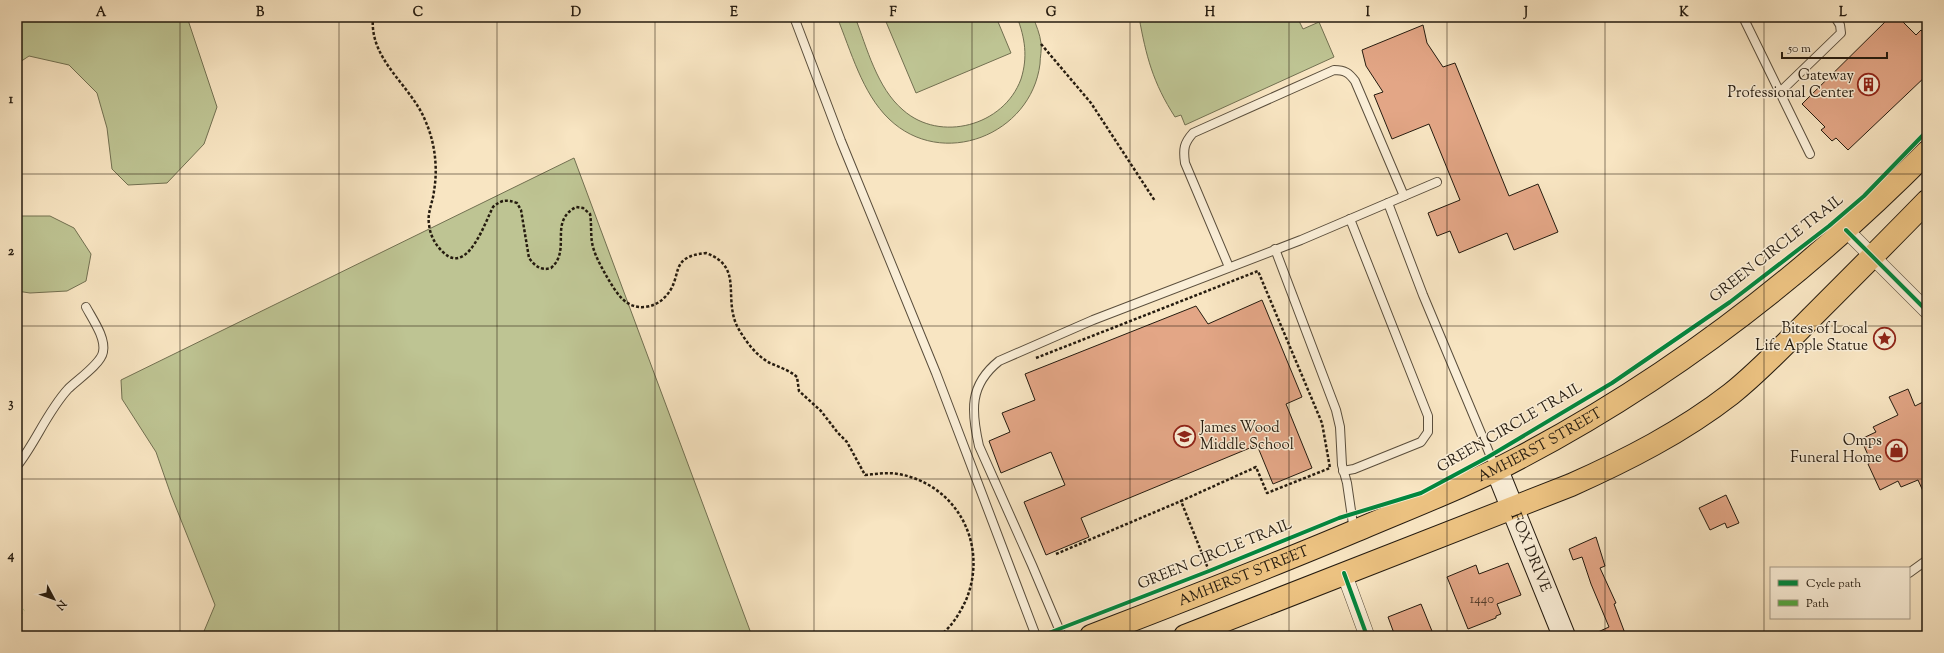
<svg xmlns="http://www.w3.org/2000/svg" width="1944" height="653" font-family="'Sorts Mill Goudy',serif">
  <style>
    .green { fill: #bec493; stroke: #727051 }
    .building { fill: #e3a686; stroke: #251b0f }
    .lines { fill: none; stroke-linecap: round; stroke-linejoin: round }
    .service-casing { stroke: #5a4e3c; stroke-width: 10 }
    .minor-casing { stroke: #5a4e3c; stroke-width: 16 }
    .secondary-casing { stroke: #251b0f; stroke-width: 24 }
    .primary-casing { stroke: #251b0f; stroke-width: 24 }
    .path { stroke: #251b0f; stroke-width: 2.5; stroke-dasharray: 3 2; stroke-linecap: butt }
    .service { stroke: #faeed7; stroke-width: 8 }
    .minor { stroke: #faeed7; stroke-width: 15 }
    .secondary { stroke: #faeed7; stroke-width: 22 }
    .primary { stroke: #ecc281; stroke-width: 22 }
    .quiet { stroke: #53a941; stroke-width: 3; stroke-dasharray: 6 3; stroke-linecap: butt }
    .cycleway-casing { stroke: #faeed7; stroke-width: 6 }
    .cycleway { stroke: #00873e; stroke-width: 4 }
    .grid { fill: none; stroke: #251b0f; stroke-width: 1; stroke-opacity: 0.55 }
    .labels { text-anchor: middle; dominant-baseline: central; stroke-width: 3; stroke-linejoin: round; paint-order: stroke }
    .number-label { font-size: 13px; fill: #543e2d }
    .poi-label { font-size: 15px; fill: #251b0f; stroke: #faeed7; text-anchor: end }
    .street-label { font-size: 15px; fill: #251b0f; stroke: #faeed7 }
    .neatline { fill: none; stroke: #251b0f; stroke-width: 1.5 }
    .grid-label { font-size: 13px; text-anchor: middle; font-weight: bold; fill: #251b0f }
  </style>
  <rect width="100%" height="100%" fill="#f8e5c2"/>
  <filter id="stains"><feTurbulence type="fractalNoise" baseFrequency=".005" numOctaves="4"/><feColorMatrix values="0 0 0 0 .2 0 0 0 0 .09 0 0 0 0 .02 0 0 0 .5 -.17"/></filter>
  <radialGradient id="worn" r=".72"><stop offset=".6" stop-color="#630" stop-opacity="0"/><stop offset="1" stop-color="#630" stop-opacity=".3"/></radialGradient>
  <g class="green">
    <polygon points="17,17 187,17 217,107 204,144 167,183 128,185 112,169 107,128 97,93 69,65 29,56 17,64"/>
    <path d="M837 17H855C867 48 877 88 903 110 940 143 1004 126 1021 79 1028 57 1025 38 1017 17H1033C1036 25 1040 34 1041 43 1042 50 1040 57 1040 64 1031 135 942 170 889 119 862 93 851 51 837 17Z"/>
    <polygon points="884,17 996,17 1011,53 916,93"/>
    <path d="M1139 17H1297L1303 29 1319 22 1334 57 1185 125 1181 115 1175 117C1153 83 1146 56 1139 17Z"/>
    <polygon points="574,158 752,636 202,636 215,605 171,495 156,452 122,399 121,380"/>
    <polygon points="17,216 50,216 74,228 91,254 86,281 67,291 30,293 17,291"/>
  </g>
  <g class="building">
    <polygon points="1890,17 1898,17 1916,35 1921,30 1927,37 1927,75 1848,150 1836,138 1832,141 1821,130 1825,127 1802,104"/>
    <polygon points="1423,25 1427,43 1443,67 1455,63 1509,196 1538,184 1558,232 1514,250 1507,233 1459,253 1450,231 1437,236 1428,213 1460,200 1429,124 1392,139 1374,95 1383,92 1366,66 1362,50"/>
    <polygon points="1262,300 1302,397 1286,404 1312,468 1273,484 1257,445 1081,518 1089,537 1046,555 1024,502 1065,485 1051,452 1001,473 989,441 1010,432 1002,413 1035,400 1025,374 1196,306 1208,324"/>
    <polygon points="1908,389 1915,406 1923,402 1927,410 1927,500 1918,480 1901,487 1898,481 1880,490 1868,464 1871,462 1861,439 1876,432 1873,427 1898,415 1889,397"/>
    <polygon points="1726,495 1739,523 1727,528 1725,523 1710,530 1699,508"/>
    <polygon points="1596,537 1605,566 1600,568 1616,603 1614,604 1626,636 1589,636 1609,627 1591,584 1582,557 1573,560 1569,549"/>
    <polygon points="1508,563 1521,595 1497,604 1501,614 1496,616 1496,618 1468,629 1447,577 1476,565 1479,574"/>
    <polygon points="1421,604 1434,636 1395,636 1388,617"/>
  </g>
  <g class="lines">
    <defs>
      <g id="service">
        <polyline points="794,17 841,141 936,373 1036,636"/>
        <polyline points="1743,17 1810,154"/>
        <polyline points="1780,92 1841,33 1840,25 1835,17"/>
        <polyline points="1388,203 1423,295 1496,469"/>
        <polyline points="1275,249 1336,410 1340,427 1342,465 1347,483 1354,531"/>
        <path d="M1229 267 1185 163C1183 149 1184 143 1193 133L1334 70C1345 70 1349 73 1355 81L1404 196"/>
        <path d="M17 466C36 442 47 412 68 389 77 380 101 364 103 352 106 338 93 320 86 307"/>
        <polyline points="1343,471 1354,469 1421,442 1428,432 1428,416 1350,219"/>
        <polyline points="1909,573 1927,560"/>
        <path d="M1062 636 1032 565 979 446C971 411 969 385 999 361L1093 320 1301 240 1437 182"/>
      </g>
      <g id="minor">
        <polyline points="1846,230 1927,311"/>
        <polyline points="1344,573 1367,636"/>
      </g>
      <g id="secondary">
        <path id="s1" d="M1497 470 1564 636"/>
      </g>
      <g id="primary">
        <path id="s2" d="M1091 636C1179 602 1268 568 1355 531 1411 507 1467 486 1521 457 1671 378 1807 273 1927 152"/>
        <path d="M1185 636 1571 485C1627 460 1682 432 1731 394 1761 370 1787 342 1814 315 1852 277 1890 239 1927 201"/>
      </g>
    </defs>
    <use href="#service" class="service-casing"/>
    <use href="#minor" class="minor-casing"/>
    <use href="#secondary" class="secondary-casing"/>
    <use href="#primary" class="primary-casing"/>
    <g class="path">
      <path d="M373 17C369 60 410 84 425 120 435 142 438 168 434 191 433 202 427 213 429 224 430 235 435 245 444 253 468 275 485 222 493 207 501 200 506 199 517 203L521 210 529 258C535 266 541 271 551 268 572 250 548 222 576 207L583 208 590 214C592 225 590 236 593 247 596 258 602 268 607 277 616 292 625 309 645 307 653 306 659 303 664 298 685 278 666 257 706 253 744 267 723 296 737 326 744 339 756 356 770 363 779 367 789 370 797 377L799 391 821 411 838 433 847 442 865 475C876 474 887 472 898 474 957 484 989 545 966 600 960 613 951 628 939 636"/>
      <polyline points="1041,44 1091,103 1155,201"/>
      <polyline points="1036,358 1258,271 1322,423 1330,468 1267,493 1256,467 1181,501 1209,571"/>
      <polyline points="1056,554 1181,501"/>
    </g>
    <use href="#service" class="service"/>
    <use href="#minor" class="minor"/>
    <use href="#secondary" class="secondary"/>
    <use href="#primary" class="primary"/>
    <polyline class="quiet" points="17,616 24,610"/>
    <defs>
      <g id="cycleway">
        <polyline points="1846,230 1927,311"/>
        <polyline points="1344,573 1367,636"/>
        <polyline points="1041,636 1209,571 1339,518 1421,493 1488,457 1612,383 1730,302 1829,226 1864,196 1927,131"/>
      </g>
    </defs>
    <use href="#cycleway" class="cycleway-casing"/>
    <use href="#cycleway" class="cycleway"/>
  </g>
  <path class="grid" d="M180 17V636M339 17V636M497 17V636M655 17V636M814 17V636M972 17V636M1130 17V636M1289 17V636M1447 17V636M1605 17V636M1764 17V636M17 174H1927M17 326H1927M17 479H1927"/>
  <defs>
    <symbol id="building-ring" viewBox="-11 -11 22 22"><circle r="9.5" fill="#faeed7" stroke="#8f2418" stroke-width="1.5"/><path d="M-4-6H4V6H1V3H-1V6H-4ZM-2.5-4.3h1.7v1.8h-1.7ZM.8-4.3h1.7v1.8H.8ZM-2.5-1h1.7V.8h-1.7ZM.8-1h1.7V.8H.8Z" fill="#8f2418"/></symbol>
    <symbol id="sight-ring" viewBox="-11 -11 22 22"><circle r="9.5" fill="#faeed7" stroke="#8f2418" stroke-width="1.5"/><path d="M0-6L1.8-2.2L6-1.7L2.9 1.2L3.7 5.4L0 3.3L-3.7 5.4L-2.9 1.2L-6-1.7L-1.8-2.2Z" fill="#8f2418"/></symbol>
    <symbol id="school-ring" viewBox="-11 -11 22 22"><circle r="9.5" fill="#faeed7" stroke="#8f2418" stroke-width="1.5"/><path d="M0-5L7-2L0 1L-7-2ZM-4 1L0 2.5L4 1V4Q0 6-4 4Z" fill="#8f2418"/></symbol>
    <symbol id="shop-ring" viewBox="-11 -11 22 22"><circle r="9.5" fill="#faeed7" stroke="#8f2418" stroke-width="1.5"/><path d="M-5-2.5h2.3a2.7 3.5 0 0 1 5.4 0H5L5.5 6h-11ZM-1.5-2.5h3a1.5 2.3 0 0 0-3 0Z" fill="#8f2418"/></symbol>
  </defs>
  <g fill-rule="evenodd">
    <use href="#building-ring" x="1856" y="72" width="25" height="25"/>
    <use href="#sight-ring" x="1872" y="326" width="25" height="25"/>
    <use href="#school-ring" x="1172" y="424" width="25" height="25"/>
    <use href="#shop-ring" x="1884" y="438" width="25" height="25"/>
  </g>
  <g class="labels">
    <g class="number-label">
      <text x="1482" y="600">1440</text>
    </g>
    <g class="poi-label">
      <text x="1854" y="76">Gateway<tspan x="1854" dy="17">Professional Center</tspan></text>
      <text x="1868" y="329">Bites of Local<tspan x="1868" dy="17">Life Apple Statue</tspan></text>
      <text x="1200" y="428" text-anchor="start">James Wood<tspan x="1200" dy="17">Middle School</tspan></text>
      <text x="1882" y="441">Omps<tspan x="1882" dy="17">Funeral Home</tspan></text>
    </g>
    <g class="street-label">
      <text transform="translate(1777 249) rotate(-38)">GREEN CIRCLE TRAIL</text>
      <text transform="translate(1510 428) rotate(-30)">GREEN CIRCLE TRAIL</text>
      <text stroke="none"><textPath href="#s2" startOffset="488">AMHERST STREET</textPath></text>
      <text stroke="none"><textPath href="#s1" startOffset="89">FOX DRIVE</textPath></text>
      <text transform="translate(1215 555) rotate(-22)">GREEN CIRCLE TRAIL</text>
      <text stroke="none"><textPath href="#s2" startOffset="164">AMHERST STREET</textPath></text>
    </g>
  </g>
  <rect width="1944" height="653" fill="none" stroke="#f8e5c2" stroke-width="44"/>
  <rect x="1770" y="567" width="140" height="52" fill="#faeed7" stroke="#a59a87"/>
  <rect x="1778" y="580" width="20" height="6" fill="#00873e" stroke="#a59a87"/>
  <text x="1806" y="587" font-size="12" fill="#251b0f">Cycle path</text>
  <rect x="1778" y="600" width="20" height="6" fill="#53a941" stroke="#a59a87"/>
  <text x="1806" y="607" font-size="12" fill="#251b0f">Path</text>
  <g transform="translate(54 599) rotate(131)" stroke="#faeed7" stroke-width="3" paint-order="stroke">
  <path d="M0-3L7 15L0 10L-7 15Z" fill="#251b0f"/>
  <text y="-6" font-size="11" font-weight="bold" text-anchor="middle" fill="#251b0f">N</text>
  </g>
  <path d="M1782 52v6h105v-6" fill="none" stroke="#251b0f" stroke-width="2"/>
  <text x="1788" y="52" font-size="12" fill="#251b0f" stroke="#faeed7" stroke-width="3" paint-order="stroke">50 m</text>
  <rect x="22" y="22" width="1900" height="609" class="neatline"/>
  <g class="grid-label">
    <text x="101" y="16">A</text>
    <text x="260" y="16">B</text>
    <text x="418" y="16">C</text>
    <text x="576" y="16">D</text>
    <text x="734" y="16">E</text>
    <text x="893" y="16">F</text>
    <text x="1051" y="16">G</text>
    <text x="1210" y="16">H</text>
    <text x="1368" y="16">I</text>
    <text x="1526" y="16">J</text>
    <text x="1684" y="16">K</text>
    <text x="1843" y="16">L</text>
    <text x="11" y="103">1</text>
    <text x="11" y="255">2</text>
    <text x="11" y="407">3</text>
    <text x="11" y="559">4</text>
  </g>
  <rect width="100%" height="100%" filter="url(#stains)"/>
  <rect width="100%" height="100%" fill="url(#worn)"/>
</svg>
